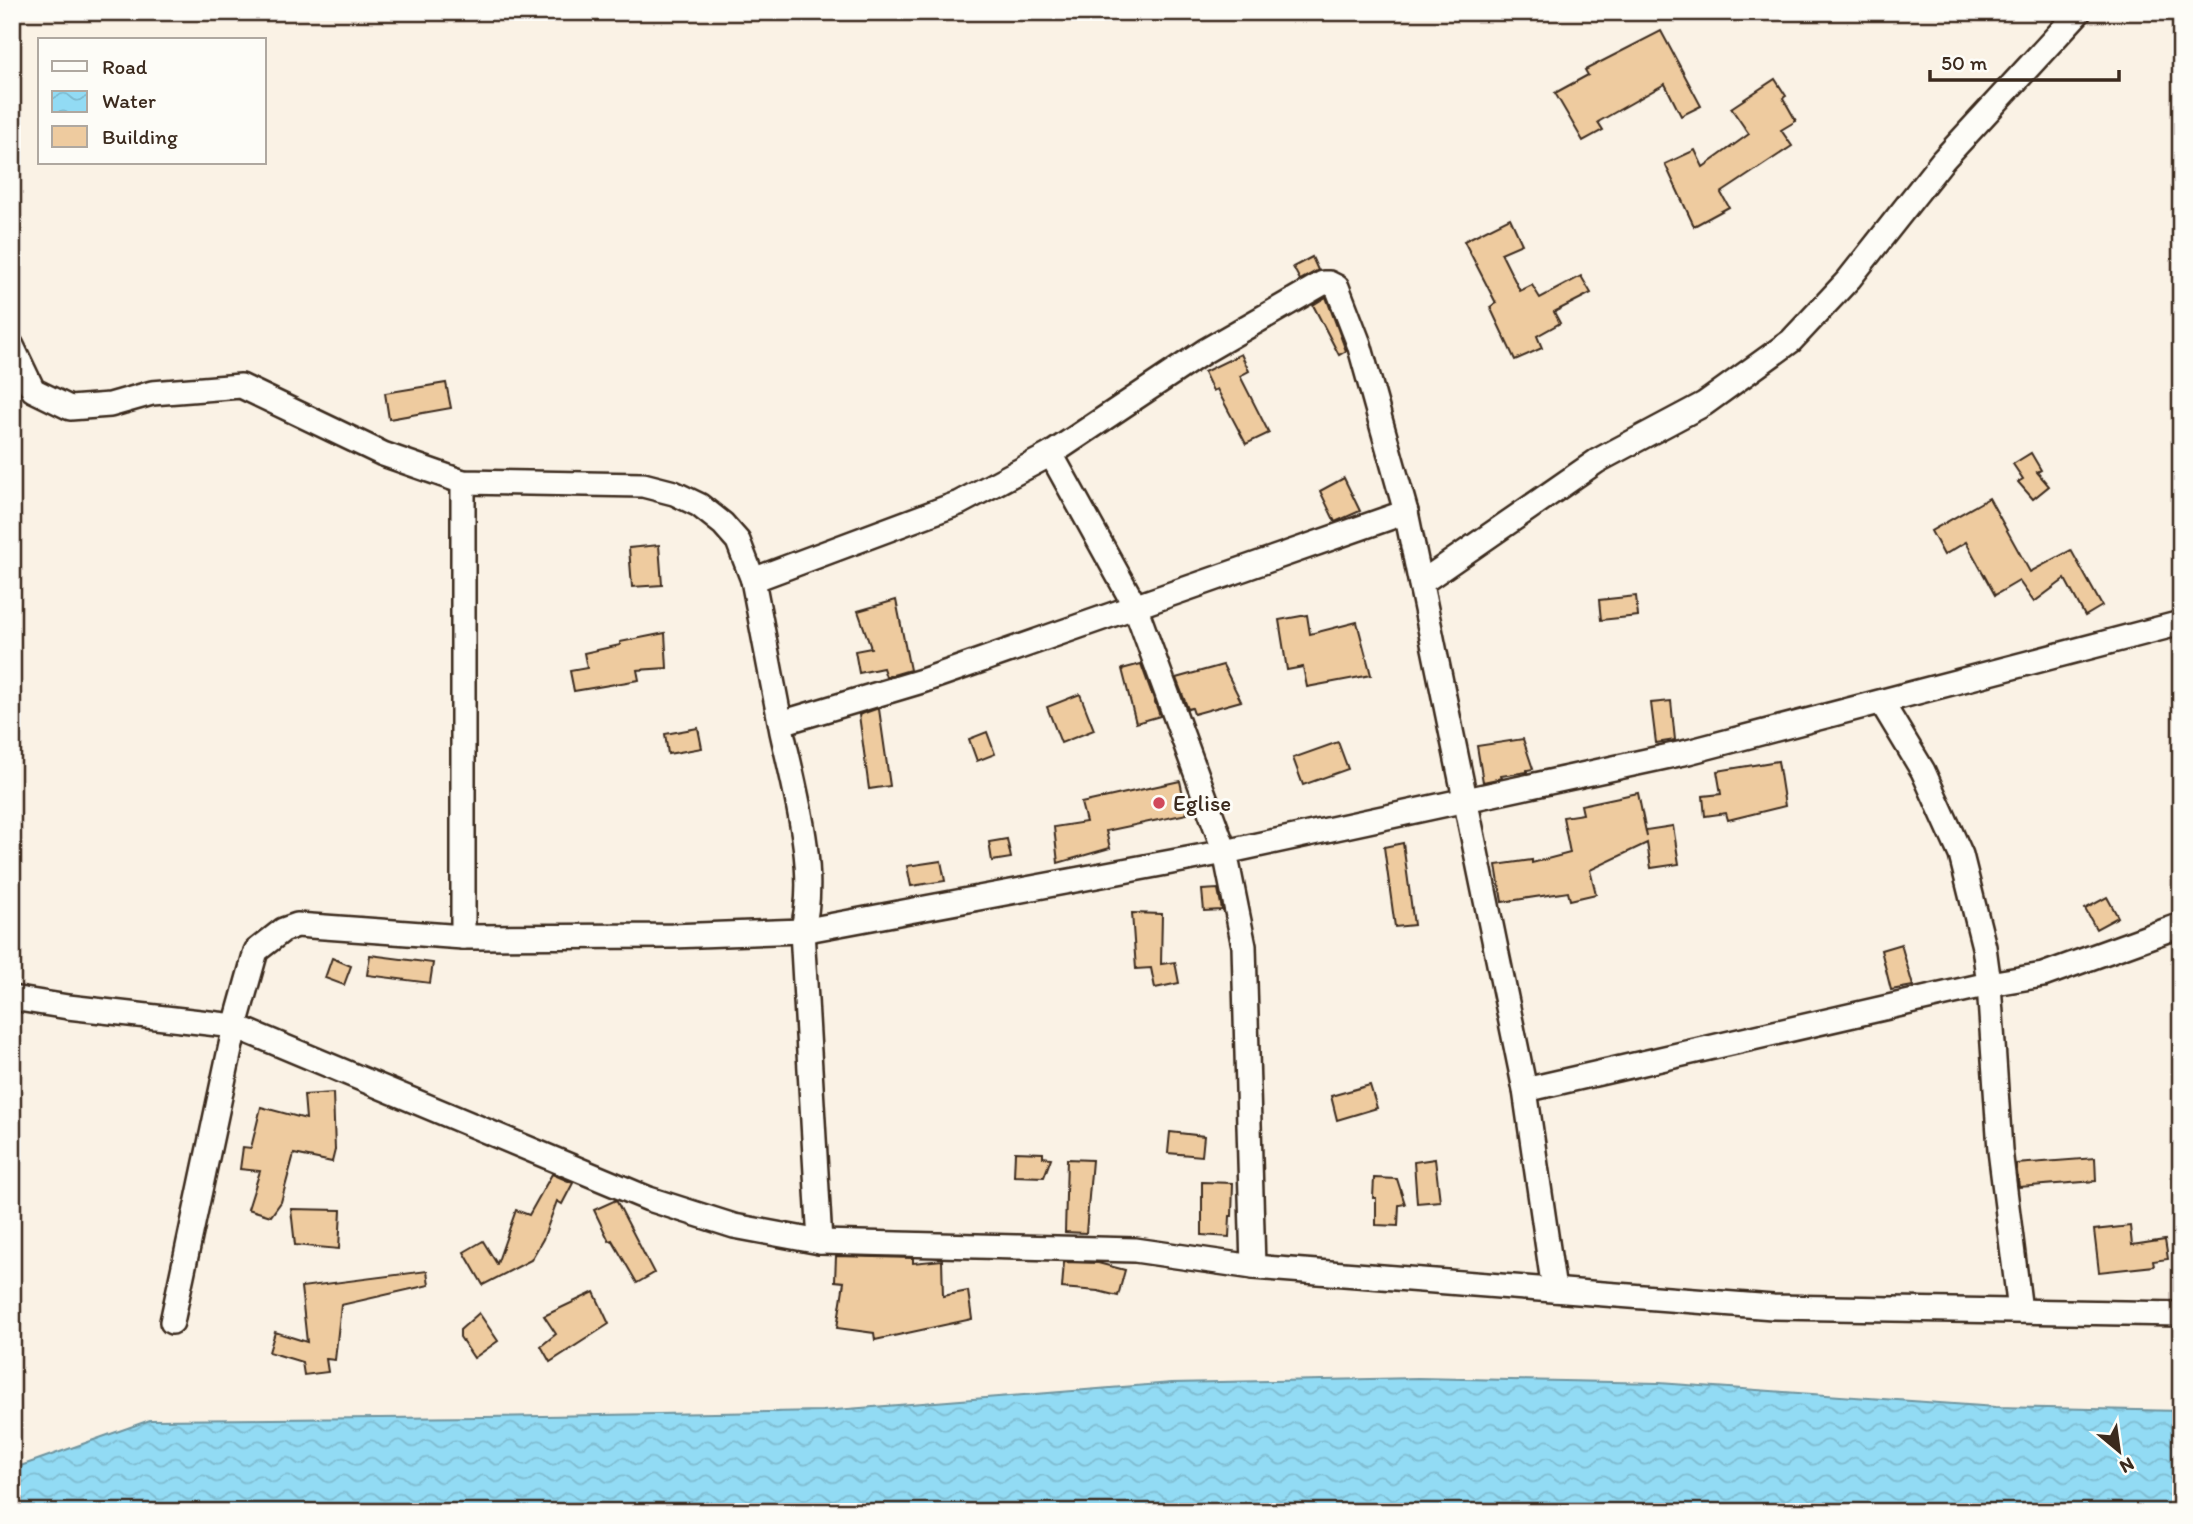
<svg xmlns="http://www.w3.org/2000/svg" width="2193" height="1524" font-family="Itim,sans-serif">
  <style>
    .water { fill: url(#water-waves); stroke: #6f949e; stroke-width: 2 }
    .building { fill: #eecb9f; stroke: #3b2a1e; stroke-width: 2 }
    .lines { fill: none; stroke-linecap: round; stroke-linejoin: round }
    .street-casing { stroke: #3b2a1e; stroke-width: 28 }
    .street { stroke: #fdfcf7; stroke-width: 23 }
    .poi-dot { fill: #d1495b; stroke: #fdfcf7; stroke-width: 2.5 }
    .labels { text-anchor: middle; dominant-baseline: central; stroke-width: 6; stroke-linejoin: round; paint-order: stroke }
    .poi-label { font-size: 23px; fill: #3b2a1e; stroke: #fdfcf7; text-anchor: start }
  </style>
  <defs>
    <pattern id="water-waves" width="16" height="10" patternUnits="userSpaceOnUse" patternTransform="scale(1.75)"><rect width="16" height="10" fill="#92dbf4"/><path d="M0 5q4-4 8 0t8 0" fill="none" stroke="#7fbcd1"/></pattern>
  </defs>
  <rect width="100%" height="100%" fill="#faf2e5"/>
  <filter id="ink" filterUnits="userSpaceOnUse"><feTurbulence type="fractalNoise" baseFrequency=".0143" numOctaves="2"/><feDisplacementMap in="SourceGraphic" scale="14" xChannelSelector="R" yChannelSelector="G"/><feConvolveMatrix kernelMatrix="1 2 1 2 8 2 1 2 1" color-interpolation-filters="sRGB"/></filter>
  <g filter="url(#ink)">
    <polygon class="water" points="1418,1378 1659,1383 1996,1407 2181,1411 2181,1512 12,1512 12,1469 150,1420 485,1417 823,1411 1172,1383"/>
    <g class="building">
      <polygon points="1661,31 1701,106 1681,116 1665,84 1598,122 1603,130 1583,141 1555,93 1588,75 1585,70"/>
      <polygon points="1775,79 1786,96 1783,98 1796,121 1781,130 1792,146 1721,193 1729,207 1694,226 1665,164 1695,150 1703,167 1749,134 1731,108"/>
      <polygon points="1510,218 1522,244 1501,253 1520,291 1532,285 1540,298 1581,276 1591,293 1554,312 1560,323 1537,336 1542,348 1515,360 1490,307 1496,303 1464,241"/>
      <polygon points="1312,257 1318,270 1300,280 1293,267"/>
      <polygon points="1326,297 1346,351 1339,355 1313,305"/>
      <polygon points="1241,354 1249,371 1240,376 1269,433 1246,444 1217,389 1213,391 1204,372"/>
      <polygon points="446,383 451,408 389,419 385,393"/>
      <polygon points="2031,453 2041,470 2037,472 2049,486 2033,499 2018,482 2023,479 2013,464"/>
      <polygon points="1344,478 1360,511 1335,522 1320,491"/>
      <polygon points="1989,498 2030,572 2071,550 2102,606 2085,616 2065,579 2034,602 2019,581 1995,595 1966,542 1944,555 1931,531"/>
      <polygon points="659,545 662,585 632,587 629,548"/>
      <polygon points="1636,596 1638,616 1601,620 1599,600"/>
      <polygon points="896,600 910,670 886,677 883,668 859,673 855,651 871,648 858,611"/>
      <polygon points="1307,615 1310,634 1357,622 1371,675 1307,687 1303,667 1287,670 1279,620"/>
      <polygon points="665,633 667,668 637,670 639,680 574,691 570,671 587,668 584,653 620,645 620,642"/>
      <polygon points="1141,664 1160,716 1136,723 1122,669"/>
      <polygon points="1223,665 1241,701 1194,714 1192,708 1188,709 1176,678"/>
      <polygon points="1080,694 1094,730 1061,743 1047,707"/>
      <polygon points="1671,701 1675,740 1656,743 1651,703"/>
      <polygon points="876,709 879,709 890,786 869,789 859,715"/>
      <polygon points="698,728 702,748 668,754 665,734"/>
      <polygon points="987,732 995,754 977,761 969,739"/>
      <polygon points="1523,739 1533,769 1527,770 1527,772 1501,776 1502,778 1483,782 1477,746"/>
      <polygon points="1338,742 1348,769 1303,785 1293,758"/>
      <polygon points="1778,761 1785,806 1728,820 1726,813 1705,816 1703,796 1721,794 1717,771"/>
      <polygon points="1180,781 1187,814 1106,831 1110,848 1058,863 1054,827 1086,822 1081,803"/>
      <polygon points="1638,793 1647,837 1646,830 1673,826 1679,864 1651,868 1647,843 1590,870 1596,894 1570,900 1568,892 1502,902 1496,865 1532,860 1532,863 1570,853 1563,817 1583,814 1581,805"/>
      <polygon points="1007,839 1011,858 992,861 989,842"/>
      <polygon points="1403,843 1414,925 1395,927 1384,847"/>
      <polygon points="941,861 945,881 911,886 907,866"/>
      <polygon points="1218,889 1222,910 1204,911 1202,890"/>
      <polygon points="2107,897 2118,917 2096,929 2085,909"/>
      <polygon points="1132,913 1162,914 1161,964 1175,962 1179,983 1155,988 1151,968 1136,969"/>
      <polygon points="1901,944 1913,986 1891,990 1881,950"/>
      <polygon points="370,955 433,963 430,983 367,975"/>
      <polygon points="332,958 351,966 344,985 325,978"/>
      <polygon points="1370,1085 1377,1108 1337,1120 1331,1096"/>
      <polygon points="333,1093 335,1150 332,1162 294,1154 281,1202 271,1216 248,1209 260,1171 240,1169 243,1147 251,1148 261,1107 306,1119 304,1095"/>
      <polygon points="1170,1132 1204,1136 1202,1156 1168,1153"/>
      <polygon points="1015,1152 1043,1153 1043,1157 1051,1158 1044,1177 1014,1176"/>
      <polygon points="2095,1158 2096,1181 2019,1187 2016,1164"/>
      <polygon points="1067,1159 1092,1160 1086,1233 1065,1232"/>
      <polygon points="1435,1159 1440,1201 1417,1203 1414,1162"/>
      <polygon points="552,1174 573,1183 562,1204 557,1201 543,1239 531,1260 483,1285 464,1252 483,1241 497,1264 516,1210 529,1215"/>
      <polygon points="1374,1178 1397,1179 1405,1204 1399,1205 1398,1226 1376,1225 1376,1198 1373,1198"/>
      <polygon points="1202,1182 1233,1183 1232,1216 1230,1216 1229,1237 1202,1235"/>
      <polygon points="616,1200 654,1273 637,1283 612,1240 609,1241 594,1210"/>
      <polygon points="291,1209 341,1210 339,1249 295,1245"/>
      <polygon points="2130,1226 2132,1245 2165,1240 2168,1259 2153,1261 2154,1266 2099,1272 2094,1230"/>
      <polygon points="836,1256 913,1258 913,1263 942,1260 943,1296 968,1291 972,1319 875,1340 874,1333 837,1328 844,1282 835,1281"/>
      <polygon points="1064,1262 1098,1263 1125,1270 1118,1296 1098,1291 1062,1288"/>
      <polygon points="427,1271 429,1285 341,1305 335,1360 326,1359 328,1372 304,1375 302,1362 269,1352 275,1332 307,1342 301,1287"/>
      <polygon points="594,1292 609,1324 550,1362 541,1346 556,1334 544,1316"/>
      <polygon points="479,1313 498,1341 474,1358 460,1337 460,1330"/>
    </g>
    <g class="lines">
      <defs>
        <g id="street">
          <polyline points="12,346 33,390 70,408 110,405 152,393 241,386 383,454 463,482 643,485 674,493 699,505 723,524 738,541 753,580"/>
          <polyline points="1051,454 1135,606 1225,852 1244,946 1253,1267"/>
          <polyline points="1421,583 1597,461 1704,404 1791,341 1849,279 1943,160 2079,12"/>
          <polyline points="1882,703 1923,771 1961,855 1984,947 1989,984 2043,975 2181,925"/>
          <polyline points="781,723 922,681 1406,512"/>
          <polyline points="463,937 463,482"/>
          <polyline points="12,998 68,1007 235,1026 649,1199 734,1226 820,1242 1135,1250 1253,1267 1773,1307 2181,1314"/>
          <polyline points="1525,1090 1989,984 2000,1150 2020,1311"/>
          <path d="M820 1242 802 931C819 874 795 790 782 732 772 681 763 631 753 580L959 503 1051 454 1205 351 1323 283H1329L1337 287 1359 344 1406 512 1525 1090 1554 1290"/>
          <polyline points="172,1322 235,1026 256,951 283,930 297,925 463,937 672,936 802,931 1225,852 1688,752 2181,623"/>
        </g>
      </defs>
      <use href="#street" class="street-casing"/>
      <use href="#street" class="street"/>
    </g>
  </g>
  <circle class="poi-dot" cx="1159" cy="803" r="7"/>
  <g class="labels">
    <g class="poi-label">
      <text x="1173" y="803">Eglise</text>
    </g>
  </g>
  <rect width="2193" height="1524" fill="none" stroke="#fdfcf7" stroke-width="42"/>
  <rect x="21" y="21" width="2151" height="1482" fill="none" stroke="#3b2a1e" stroke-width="2.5" filter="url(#ink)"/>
  <rect x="38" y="38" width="228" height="126" fill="#fdfcf7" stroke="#afa8a0" stroke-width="2"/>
  <rect x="52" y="61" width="35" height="10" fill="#fdfcf7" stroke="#afa8a0" stroke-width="2"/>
  <text x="102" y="74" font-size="21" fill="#3b2a1e">Road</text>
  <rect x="52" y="91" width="35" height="21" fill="url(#water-waves)" stroke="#afa8a0" stroke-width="2"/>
  <text x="102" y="108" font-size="21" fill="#3b2a1e">Water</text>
  <rect x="52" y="126" width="35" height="21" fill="#eecb9f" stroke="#afa8a0" stroke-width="2"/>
  <text x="102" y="144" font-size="21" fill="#3b2a1e">Building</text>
  <g transform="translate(2119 1451) rotate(151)" stroke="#fdfcf7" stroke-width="5" paint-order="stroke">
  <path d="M0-5L12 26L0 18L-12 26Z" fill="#3b2a1e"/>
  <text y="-10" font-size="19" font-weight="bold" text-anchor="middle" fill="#3b2a1e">N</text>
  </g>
  <path d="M1930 70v10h189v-10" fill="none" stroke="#3b2a1e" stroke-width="3.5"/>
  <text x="1941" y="70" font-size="21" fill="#3b2a1e" stroke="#fdfcf7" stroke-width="5" paint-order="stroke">50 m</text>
</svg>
